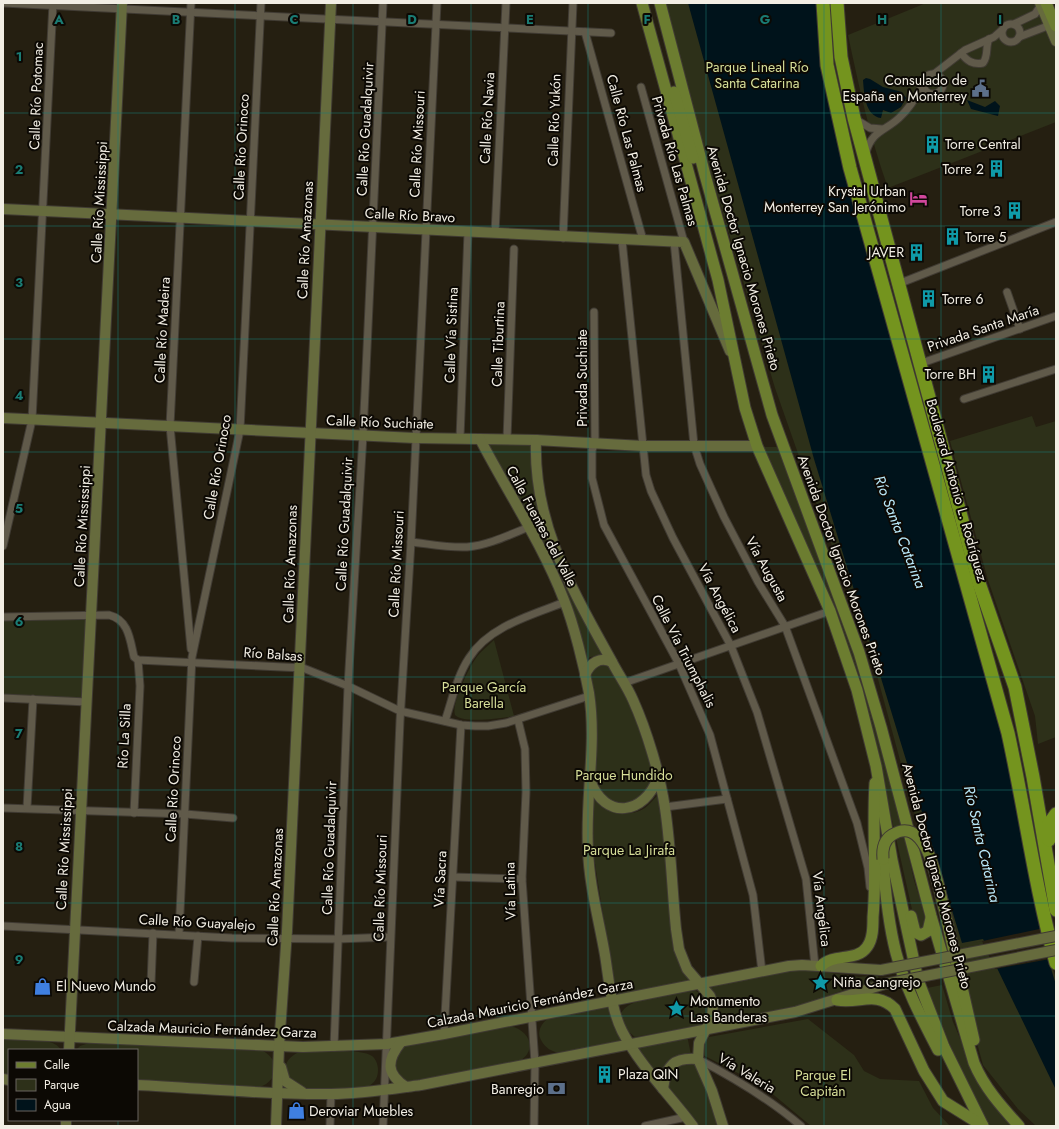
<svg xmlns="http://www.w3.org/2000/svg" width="1059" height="1129" font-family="Jost,sans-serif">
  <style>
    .green { fill: #2d3019 }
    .water { fill: #00131b }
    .pier { fill: #251f11 }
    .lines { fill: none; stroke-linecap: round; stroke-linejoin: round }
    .street-casing { stroke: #403b33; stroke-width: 9 }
    .secondary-casing { stroke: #403b33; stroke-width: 12 }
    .primary-casing { stroke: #403b33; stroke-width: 13 }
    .highway-casing { stroke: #403b33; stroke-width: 15 }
    .street { stroke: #605a4a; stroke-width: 7 }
    .secondary { stroke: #666b3d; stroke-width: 10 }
    .primary { stroke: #6c7d30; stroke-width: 11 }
    .highway { stroke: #74941e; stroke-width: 13 }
    .secondary-bridge-casing { stroke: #403b33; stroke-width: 12; stroke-linecap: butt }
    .primary-bridge-casing { stroke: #403b33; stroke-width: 13; stroke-linecap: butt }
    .secondary-bridge { stroke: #666b3d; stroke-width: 10 }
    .primary-bridge { stroke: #6c7d30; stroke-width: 11 }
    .grid { fill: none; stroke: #1a7c74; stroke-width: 1; stroke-opacity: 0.55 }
    .labels { text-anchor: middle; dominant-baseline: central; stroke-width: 4; stroke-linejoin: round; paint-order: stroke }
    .park-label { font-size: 14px; fill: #d7df99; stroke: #0c0904 }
    .poi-label { font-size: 14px; fill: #f2eee4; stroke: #0c0904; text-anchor: start }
    .street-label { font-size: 14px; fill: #f2eee4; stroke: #0c0904 }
    .water-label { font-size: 15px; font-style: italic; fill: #baeafb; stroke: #0c0904 }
    .grid-label { font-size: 13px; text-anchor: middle; font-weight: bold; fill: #1a7c74; stroke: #0c0904; stroke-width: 4; stroke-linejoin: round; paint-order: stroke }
  </style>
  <rect width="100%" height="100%" fill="#251f11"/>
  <g class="green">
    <polygon points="664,3 822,3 825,58 1010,758 1050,959 1056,978 1056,1126 1036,1126 1018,1109 983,1065 869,646 801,462 775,388 713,180"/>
    <path d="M926 3H1038L1056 48V122L888 188C870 138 859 87 848 35Z"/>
    <polygon points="1032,416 1036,427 1056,421 1056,737 1038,744 1035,716 988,580 950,441"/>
    <path d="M486 444H532C532 491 547 532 562 576L559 578Z"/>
    <path d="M763 447H779C802 516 831 583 854 652 878 726 897 803 914 880 917 892 929 918 923 929L916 927 876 749 812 561 799 527 780 488Z"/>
    <polygon points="568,585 605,655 590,657 586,661 565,587"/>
    <polygon points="87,619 82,698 3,694 3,620"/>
    <path d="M494 640 514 716C502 718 463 724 455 715 451 704 469 668 476 658 480 652 488 646 494 640Z"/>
    <polygon points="598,663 612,666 632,700 654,776 652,787 639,802 622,806 609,801 599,791 594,779 596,740 590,676 593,666"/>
    <path d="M658 795 662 815 675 948 689 981 620 995 615 991 593 851 594 798C604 813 628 819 645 808 649 805 654 799 658 795Z"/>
    <path d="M797 970H811L859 977 878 975 879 981 847 989 802 1005 715 1022C720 1008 717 997 708 986Z"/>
    <polygon points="942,985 953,1022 969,1059 1014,1126 987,1126 956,1060 927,988"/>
    <path d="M692 989 704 995 710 1007 706 1020 701 1025 635 1037C588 1001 669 994 692 989Z"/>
    <path d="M609 1007 622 1040 561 1053C552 1052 545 1048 541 1040 536 1032 542 1021 551 1017 563 1012 594 1010 609 1007Z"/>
    <polygon points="808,1019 854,1055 864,1071 880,1079 919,1081 933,1108 950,1126 811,1126 763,1086 703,1055 702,1048 709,1037"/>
    <path d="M510 1026C529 1030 538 1049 520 1061L408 1083 399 1080 392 1057 397 1050 406 1046Z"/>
    <polygon points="687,1035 691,1055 661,1080 636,1047"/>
    <path d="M3 1039C18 1039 54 1036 61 1050H9V1075L3 1074Z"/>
    <path d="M89 1043 263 1051C281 1061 278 1080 260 1087L137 1081V1050H76L80 1046Z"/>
    <path d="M299 1052C314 1052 362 1048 372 1056 376 1059 378 1065 378 1070 378 1080 373 1084 365 1088L299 1089 284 1072C286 1061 289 1057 299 1052Z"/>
    <path d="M692 1062C706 1072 713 1110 717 1126H697L667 1088 668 1074 676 1064Z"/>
  </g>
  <g class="water">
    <polygon points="688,3 818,3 820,39 1001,734 1042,928 1039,929 1056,985 1056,1090 983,939 962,943 814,459"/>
    <path d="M866 78 870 79 883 87 902 92 906 98 901 107 891 113 883 110 881 118C865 116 864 93 863 80Z"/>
    <polygon points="967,100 985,107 995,101 1000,106 998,116 971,109"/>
  </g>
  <polygon class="pier" points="1044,928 1050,959 995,969 982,941 973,943"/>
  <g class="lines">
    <defs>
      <g id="street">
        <polyline points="3,3 611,33"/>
        <polyline points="191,3 170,426 191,649"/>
        <polyline points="1014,24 1035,14 1041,5"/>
        <circle cx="1011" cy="33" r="9"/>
        <polyline points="585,32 643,240"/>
        <polyline points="1019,37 1045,27 1050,27"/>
        <path d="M961 53C967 61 973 65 983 63 989 55 985 47 989 39"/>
        <polyline points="934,74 965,50 994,37 1003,29"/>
        <circle cx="933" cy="84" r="10"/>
        <polyline points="641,87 684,242"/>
        <polyline points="855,119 870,128 882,129"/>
        <path d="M866 152C872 131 885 131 899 118 910 108 917 96 924 83"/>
        <polyline points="495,233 506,3"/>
        <polyline points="563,238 573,3"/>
        <polyline points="622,240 646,475 651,491 673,538 731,646 757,712 806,879 815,966"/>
        <polyline points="674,241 694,445 700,464 724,517 758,582 785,626 857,823 868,868 870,887"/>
        <polyline points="898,284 1056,222"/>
        <polyline points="1007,292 1020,329"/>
        <polyline points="594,312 595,443 592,450 592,478 604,525 679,664 710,735 753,895 762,972"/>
        <polyline points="919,364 1056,316"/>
        <polyline points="964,399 1056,369"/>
        <polyline points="460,438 468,232"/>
        <polyline points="507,439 514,249"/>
        <path d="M411 542C429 544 449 548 467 547 489 545 509 535 529 527"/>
        <polyline points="3,546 32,420 53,3"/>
        <path d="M3 617 109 615C129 620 130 640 134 657L138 660 303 668 348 686 400 711 461 725 475 726H488L506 723 589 696"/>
        <polyline points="624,683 830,611"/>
        <polyline points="3,698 87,702"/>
        <polyline points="518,720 525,749 526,792 522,879 535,1063 534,1126"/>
        <path d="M445 721C452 700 457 676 469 658 489 626 532 615 565 602"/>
        <polyline points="665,807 727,799"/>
        <polyline points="3,808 185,814 233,818"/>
        <polyline points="27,808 33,699"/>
        <polyline points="134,813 140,686 138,660"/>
        <polyline points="453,877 522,879"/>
        <polyline points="3,926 232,938 338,939 390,937"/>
        <polyline points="179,934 192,657 240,430 261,3"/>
        <polyline points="194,982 198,936"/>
        <polyline points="151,984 153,933"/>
        <polyline points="444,1034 461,725"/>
        <polyline points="334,1047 348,686 363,435 383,3"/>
        <path d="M698 1059C734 1078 770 1099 801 1126"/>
        <polyline points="330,1126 331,1094"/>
        <polyline points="383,1126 400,721 411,542 437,3"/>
        <polyline points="645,1126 686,1117"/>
      </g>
      <g id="secondary">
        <polyline points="1040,3 1056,41"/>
        <polyline points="3,209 684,242 730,351"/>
        <polyline points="3,418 415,438 536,440 643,446 757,446"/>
        <path d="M480 439C508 493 542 543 564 600 574 625 584 666 589 693 597 745 585 798 588 849 589 885 599 920 605 955 609 980 611 1009 622 1031 640 1066 670 1095 693 1126"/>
        <path d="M536 440C533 524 572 589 611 660 618 674 627 686 633 700 647 731 660 775 665 808 671 848 672 889 676 929L679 949 687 969 710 996 713 1004 712 1017 699 1043 698 1059 712 1091 723 1126"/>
        <path d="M585 675C590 663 600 656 612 662"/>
        <path d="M590 780C605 821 645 815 658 777"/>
        <polyline points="3,1034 303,1047 387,1044 444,1034 789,966 802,965 881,970"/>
        <path d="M401 1042C387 1060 385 1073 406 1087"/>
        <polyline points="69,1050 122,3"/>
        <polyline points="281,1067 285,1081 302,1092"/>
        <polyline points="3,1079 9,1080"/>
        <path d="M137 1085C201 1088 266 1095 331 1094 361 1094 391 1089 421 1085L795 1012 885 984"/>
        <path d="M663 1089C666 1065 674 1057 698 1059"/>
        <polyline points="66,1126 66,1120"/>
        <polyline points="276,1126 279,1047 287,931 331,3"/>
      </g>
      <g id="primary">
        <polyline points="642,3 718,280 745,408 757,446 830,611 857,690 876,766 892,860 918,980 944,1047 983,1126"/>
        <path d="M660 3 705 175 772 415 859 652 881 727 931 916 974 1063C984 1087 1001 1106 1019 1126"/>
        <polyline points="1046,3 1056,26"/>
        <polyline points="674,92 693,158"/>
        <path d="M883 859C885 890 888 922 896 953 905 987 922 1019 938 1050"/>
        <polyline points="944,908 974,1040"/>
        <polyline points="911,916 915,932 921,935 928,931 931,918"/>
        <path d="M821 966C833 953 857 962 867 947 873 939 873 927 873 917 877 872 872 828 875 783"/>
        <path d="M837 1000C860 1004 876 990 895 1009L924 1071 943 1101 983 1126"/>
      </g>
      <g id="highway">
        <path d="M823 3 827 65 850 168 1008 733C1025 810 1035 888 1056 963"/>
        <polyline points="837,3 841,57 854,118 979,583 1015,687 1033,777 1056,910"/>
        <polyline points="1049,840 1049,824 1056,814"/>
      </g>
    </defs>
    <use href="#street" class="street-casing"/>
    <use href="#secondary" class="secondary-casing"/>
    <use href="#primary" class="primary-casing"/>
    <use href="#highway" class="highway-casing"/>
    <use href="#street" class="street"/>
    <use href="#secondary" class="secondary"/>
    <use href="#primary" class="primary"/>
    <use href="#highway" class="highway"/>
    <defs>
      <g id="secondary-bridge">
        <polyline points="881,970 1056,936"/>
        <polyline points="885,984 1056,950"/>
      </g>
      <path id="primary-bridge" d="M883 859C882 849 884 840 892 835 928 812 938 888 944 908"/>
    </defs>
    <use href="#secondary-bridge" class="secondary-bridge-casing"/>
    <use href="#primary-bridge" class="primary-bridge-casing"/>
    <use href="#secondary-bridge" class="secondary-bridge"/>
    <use href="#primary-bridge" class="primary-bridge"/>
  </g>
  <path class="grid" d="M118 3V1050M235 3V1126M353 3V1126M471 3V1126M588 3V1126M706 3V1126M824 3V1126M941 3V1126M3 113H1056M3 226H1056M3 339H1056M3 452H1056M3 564H1056M3 677H1056M3 790H1056M3 903H1056M3 1016H1056M118 1120V1126"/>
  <defs>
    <symbol id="civic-bare" viewBox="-9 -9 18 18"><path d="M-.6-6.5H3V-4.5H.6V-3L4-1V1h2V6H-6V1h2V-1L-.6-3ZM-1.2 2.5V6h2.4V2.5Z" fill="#5c6f8a" stroke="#0c0904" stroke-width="2.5" paint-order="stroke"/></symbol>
    <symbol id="building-bare" viewBox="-9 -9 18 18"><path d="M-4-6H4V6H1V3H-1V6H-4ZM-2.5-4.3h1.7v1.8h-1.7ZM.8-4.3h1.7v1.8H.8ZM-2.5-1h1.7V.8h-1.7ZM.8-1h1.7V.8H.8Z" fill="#0f9aa8" stroke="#0c0904" stroke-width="2.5" paint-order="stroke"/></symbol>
    <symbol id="hotel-bare" viewBox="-9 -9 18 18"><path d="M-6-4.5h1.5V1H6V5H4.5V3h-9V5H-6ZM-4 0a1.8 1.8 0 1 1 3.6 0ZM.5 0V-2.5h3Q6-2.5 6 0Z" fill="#d1479c" stroke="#0c0904" stroke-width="2.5" paint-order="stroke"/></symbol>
    <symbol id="sight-bare" viewBox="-9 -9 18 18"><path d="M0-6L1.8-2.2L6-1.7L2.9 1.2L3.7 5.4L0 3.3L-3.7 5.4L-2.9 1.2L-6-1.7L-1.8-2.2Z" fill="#0f9aa8" stroke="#0c0904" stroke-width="2.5" paint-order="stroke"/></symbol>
    <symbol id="shop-bare" viewBox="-9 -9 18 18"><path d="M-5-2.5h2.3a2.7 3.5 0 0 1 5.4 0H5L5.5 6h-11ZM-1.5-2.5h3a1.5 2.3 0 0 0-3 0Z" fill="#3f7fe0" stroke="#0c0904" stroke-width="2.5" paint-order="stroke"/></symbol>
    <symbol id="bank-bare" viewBox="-9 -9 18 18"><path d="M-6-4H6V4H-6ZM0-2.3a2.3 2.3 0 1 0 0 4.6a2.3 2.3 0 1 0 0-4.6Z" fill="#5c6f8a" stroke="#0c0904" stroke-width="2.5" paint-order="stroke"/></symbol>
  </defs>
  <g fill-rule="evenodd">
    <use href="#civic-bare" x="968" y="76" width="25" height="25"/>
    <use href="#building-bare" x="920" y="132" width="25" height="25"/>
    <use href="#building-bare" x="984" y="156" width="25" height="25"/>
    <use href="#hotel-bare" x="906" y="186" width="25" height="25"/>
    <use href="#building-bare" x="1002" y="198" width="25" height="25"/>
    <use href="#building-bare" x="940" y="224" width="25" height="25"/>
    <use href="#building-bare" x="904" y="240" width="25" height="25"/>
    <use href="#building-bare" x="916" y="286" width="25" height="25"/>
    <use href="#building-bare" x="976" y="362" width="25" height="25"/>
    <use href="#sight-bare" x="808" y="970" width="25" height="25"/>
    <use href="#shop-bare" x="30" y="974" width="25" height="25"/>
    <use href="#sight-bare" x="664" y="996" width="25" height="25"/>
    <use href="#building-bare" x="592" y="1062" width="25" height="25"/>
    <use href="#bank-bare" x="544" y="1076" width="25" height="25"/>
    <use href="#shop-bare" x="284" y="1098" width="25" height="25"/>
  </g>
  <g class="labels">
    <g class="park-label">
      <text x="757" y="67">Parque Lineal Río<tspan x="757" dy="16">Santa Catarina</tspan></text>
      <text x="484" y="687">Parque García<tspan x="484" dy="16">Barella</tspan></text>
      <text x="624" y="775">Parque Hundido</text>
      <text x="629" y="850">Parque La Jirafa</text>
      <text x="823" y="1075">Parque El<tspan x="823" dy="16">Capitán</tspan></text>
    </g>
    <g class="poi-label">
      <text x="967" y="80" text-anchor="end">Consulado de<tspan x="967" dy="16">España en Monterrey</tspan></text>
      <text x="945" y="144">Torre Central</text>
      <text x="984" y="169" text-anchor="end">Torre 2</text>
      <text x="906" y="191" text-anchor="end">Krystal Urban<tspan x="906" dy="16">Monterrey San Jerónimo</tspan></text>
      <text x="1001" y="211" text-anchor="end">Torre 3</text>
      <text x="965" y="237">Torre 5</text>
      <text x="904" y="252" text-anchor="end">JAVER</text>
      <text x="942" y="299">Torre 6</text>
      <text x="976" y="374" text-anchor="end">Torre BH</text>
      <text x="833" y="982">Niña Cangrejo</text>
      <text x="56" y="986">El Nuevo Mundo</text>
      <text x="690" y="1001">Monumento<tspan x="690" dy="16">Las Banderas</tspan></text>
      <text x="618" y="1074">Plaza QIN</text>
      <text x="544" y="1089" text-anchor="end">Banregio</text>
      <text x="309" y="1111">Deroviar Muebles</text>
    </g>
    <g class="street-label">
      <text transform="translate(36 96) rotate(-88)">Calle Río Potomac</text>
      <text transform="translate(487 118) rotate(-87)">Calle Río Navia</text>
      <text transform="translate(554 120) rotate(-88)">Calle Río Yukón</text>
      <text transform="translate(365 129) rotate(-87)">Calle Río Guadalquivir</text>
      <text transform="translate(627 133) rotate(75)">Calle Río Las Palmas</text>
      <text transform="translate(417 144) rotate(-87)">Calle Río Missouri</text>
      <text transform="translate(241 147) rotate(-87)">Calle Río Orinoco</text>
      <text transform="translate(675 161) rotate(74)">Privada Río Las Palmas</text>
      <text transform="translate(99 202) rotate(-87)">Calle Río Mississippi</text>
      <text transform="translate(410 215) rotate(3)">Calle Río Bravo</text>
      <text transform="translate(305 240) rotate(-87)">Calle Río Amazonas</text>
      <text transform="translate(744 258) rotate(74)">Avenida Doctor Ignacio Morones Prieto</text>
      <text transform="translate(983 328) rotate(-19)">Privada Santa María</text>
      <text transform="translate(162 330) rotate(-87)">Calle Río Madeira</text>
      <text transform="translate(451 335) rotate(-88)">Calle Vía Sistina</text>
      <text transform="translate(498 344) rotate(-88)">Calle Tiburtina</text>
      <text transform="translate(582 378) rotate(-90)">Privada Suchiate</text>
      <text transform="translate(380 422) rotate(2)">Calle Río Suchiate</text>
      <text transform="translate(217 467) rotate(-80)">Calle Río Orinoco</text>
      <text transform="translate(957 490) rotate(74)">Boulevard Antonio L. Rodríguez</text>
      <text transform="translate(344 524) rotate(-87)">Calle Río Guadalquivir</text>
      <text transform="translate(82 526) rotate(-87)">Calle Río Mississippi</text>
      <text transform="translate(542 526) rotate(62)">Calle Fuentes del Valle</text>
      <text transform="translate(290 564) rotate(-88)">Calle Río Amazonas</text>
      <text transform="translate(396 564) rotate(-87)">Calle Río Missouri</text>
      <text transform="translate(842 565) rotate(70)">Avenida Doctor Ignacio Morones Prieto</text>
      <text transform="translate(767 569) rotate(61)">Vía Augusta</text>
      <text transform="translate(720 598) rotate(62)">Vía Angélica</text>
      <text transform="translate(684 651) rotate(63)">Calle Vía Triumphalis</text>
      <text transform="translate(273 654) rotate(4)">Río Balsas</text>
      <text transform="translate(124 736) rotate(-87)">Río La Silla</text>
      <text transform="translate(173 789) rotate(-87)">Calle Río Orinoco</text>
      <text transform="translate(329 848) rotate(-88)">Calle Río Guadalquivir</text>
      <text transform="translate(64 849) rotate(-87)">Calle Río Mississippi</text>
      <text transform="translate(937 876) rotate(75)">Avenida Doctor Ignacio Morones Prieto</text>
      <text transform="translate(440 879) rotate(-87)">Vía Sacra</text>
      <text transform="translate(275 887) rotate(-87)">Calle Río Amazonas</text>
      <text transform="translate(380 888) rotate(-88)">Calle Río Missouri</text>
      <text transform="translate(510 891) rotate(-91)">Vía Latina</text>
      <text transform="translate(822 909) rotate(83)">Vía Angélica</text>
      <text transform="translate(197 922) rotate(3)">Calle Río Guayalejo</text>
      <text transform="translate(530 1003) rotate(-11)">Calzada Mauricio Fernández Garza</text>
      <text transform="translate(212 1029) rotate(2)">Calzada Mauricio Fernández Garza</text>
      <text transform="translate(747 1073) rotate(31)">Vía Valeria</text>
    </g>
    <g class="water-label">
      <text transform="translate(900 532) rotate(69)">Río Santa Catarina</text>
      <text transform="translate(982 844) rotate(77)">Río Santa Catarina</text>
    </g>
  </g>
  <g class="grid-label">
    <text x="59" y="24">A</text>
    <text x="176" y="24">B</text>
    <text x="294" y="24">C</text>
    <text x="412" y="24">D</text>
    <text x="530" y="24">E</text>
    <text x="647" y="24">F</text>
    <text x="765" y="24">G</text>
    <text x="882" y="24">H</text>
    <text x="1000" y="24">I</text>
    <text x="19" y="61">1</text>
    <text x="19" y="174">2</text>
    <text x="19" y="287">3</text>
    <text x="19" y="400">4</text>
    <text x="19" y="513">5</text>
    <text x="19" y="626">6</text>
    <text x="19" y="738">7</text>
    <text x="19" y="851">8</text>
    <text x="19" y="964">9</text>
  </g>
  <rect width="1059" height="1129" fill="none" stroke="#f2eee4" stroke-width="8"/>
  <rect x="8" y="1049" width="130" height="72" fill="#0c0904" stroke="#68655e"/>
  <rect x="16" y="1062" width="20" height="6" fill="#6c7d30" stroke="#68655e"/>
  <text x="44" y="1069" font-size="12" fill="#f2eee4">Calle</text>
  <rect x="16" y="1079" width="20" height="12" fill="#2d3019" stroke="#68655e"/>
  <text x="44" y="1089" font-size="12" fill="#f2eee4">Parque</text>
  <rect x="16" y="1099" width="20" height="12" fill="#00131b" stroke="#68655e"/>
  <text x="44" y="1109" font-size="12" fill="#f2eee4">Agua</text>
</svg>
